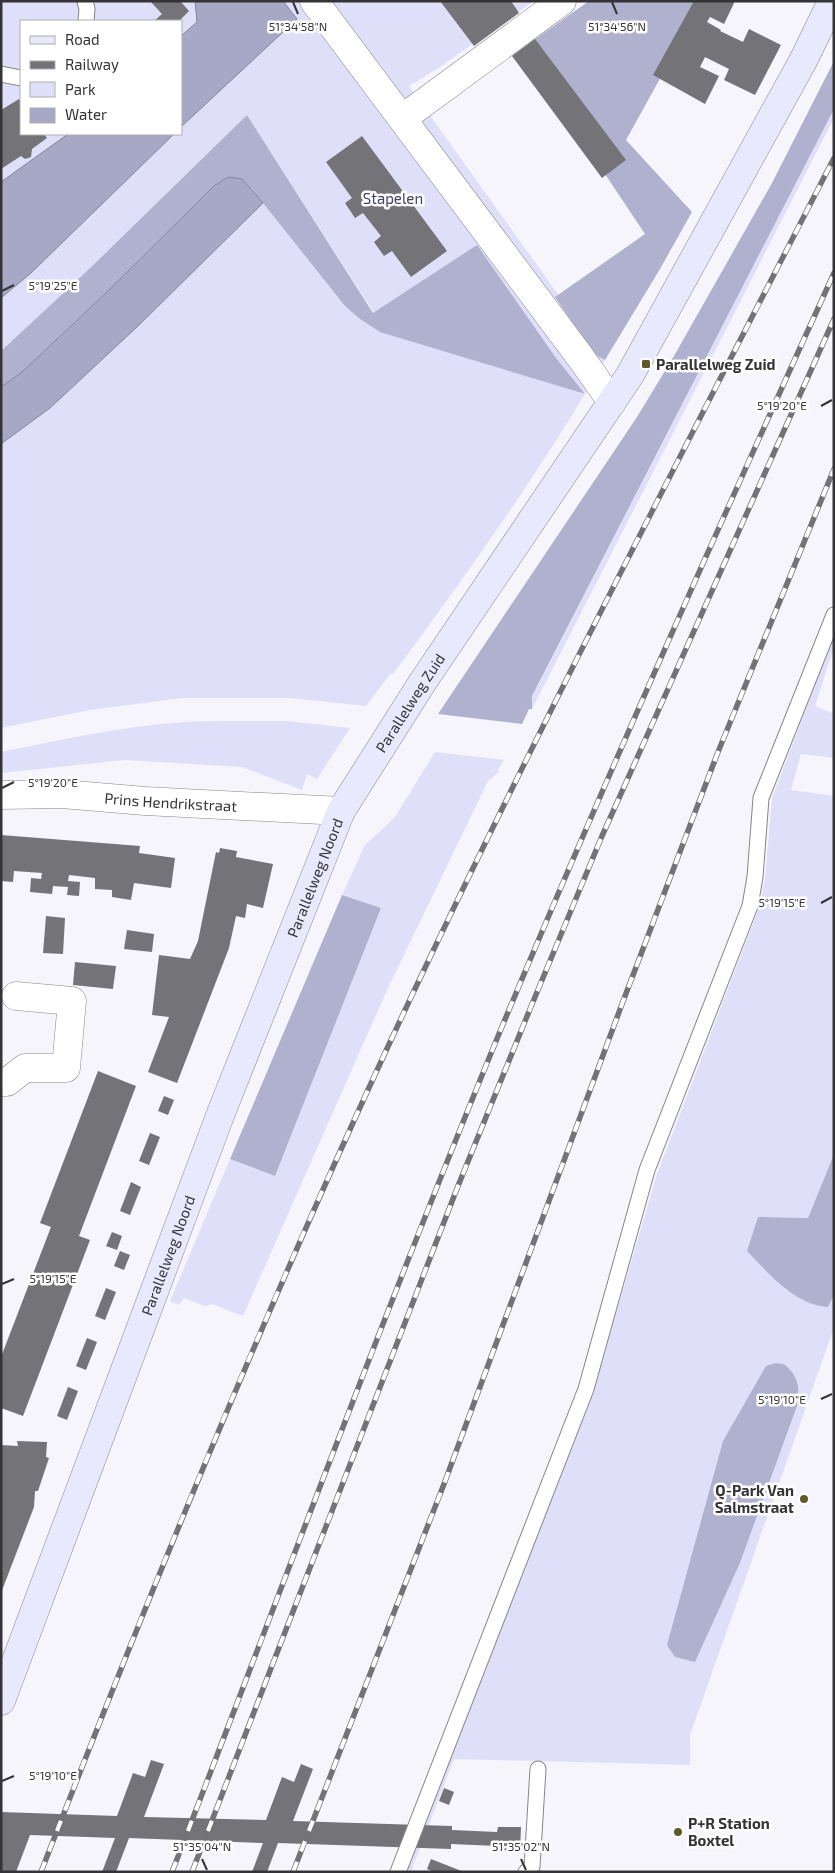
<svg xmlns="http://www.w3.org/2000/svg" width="835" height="1873" font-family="'Exo 2',sans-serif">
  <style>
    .green { fill: #dfdffa; fill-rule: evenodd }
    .forest { fill: #b0b1ce }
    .water { fill: #a7a8c5; stroke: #84859a }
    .building { fill: #737378 }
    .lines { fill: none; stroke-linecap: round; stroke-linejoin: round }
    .lane-casing { stroke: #86868b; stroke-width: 17 }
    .street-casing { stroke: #86868b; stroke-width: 29 }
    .secondary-casing { stroke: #86868b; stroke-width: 29 }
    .lane { stroke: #fff; stroke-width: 15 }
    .street { stroke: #fff; stroke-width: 28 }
    .secondary { stroke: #e9e9fe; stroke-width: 28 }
    .rail-casing { stroke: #737377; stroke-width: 5.5 }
    .rail { stroke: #fff; stroke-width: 4; stroke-dasharray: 11; stroke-linecap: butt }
    .ticks { fill: none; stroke: #343437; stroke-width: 2 }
    .poi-dot { fill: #5f5a27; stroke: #fff; stroke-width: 2 }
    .labels { text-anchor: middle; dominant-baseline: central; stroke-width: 5; stroke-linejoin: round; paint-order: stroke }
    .park-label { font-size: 15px; fill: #41406a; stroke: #fff }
    .poi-label { font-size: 15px; font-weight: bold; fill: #343437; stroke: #fff; text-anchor: start }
    .street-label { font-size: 15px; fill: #343437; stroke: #fff }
    .ticks-label { font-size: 12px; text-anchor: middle; fill: #343437; stroke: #fff; stroke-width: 5; stroke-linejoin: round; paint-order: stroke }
  </style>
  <rect width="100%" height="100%" fill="#f5f5fb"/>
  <g class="green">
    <path d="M1 1H534L440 67 409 86 605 360C542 469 468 573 393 674L391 673 366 706 289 698H182L90 710 1 728V444L50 408 138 326 263 203 345 306 533 378 584 394 556 358 374 313 247 115 86 272 1 351ZM21 21H181V134H21Z"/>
    <polygon points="834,109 834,118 532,709 532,697"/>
    <path d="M834 635V647L815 706 834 714V758L801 754 791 790 834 796V1154L808 1218 759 1217 828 1307 834 1295V1328L690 1735V1765L454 1759 411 1872H406L593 1392 657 1174 759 908 765 879 772 798ZM776 1363 784 1364C799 1375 800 1388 797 1406L740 1563 695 1661Z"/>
    <path d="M234 721H288L350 728 317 779 307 774 302 790 242 767 125 760 1 773V752C61 740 123 726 184 722 201 721 217 721 234 721Z"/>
    <polygon points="435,752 504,760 498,770 499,772 488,781 387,990 243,1316 212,1304 205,1306 184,1298 179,1305 170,1301 230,1159 275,1176 381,908 342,895 365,845 395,817"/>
  </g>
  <g class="forest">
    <polygon points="589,1 703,1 626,140 692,212 660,269 605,360 594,354 555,297 645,234 605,174 531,42"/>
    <polygon points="834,61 834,109 532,696 532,709 529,709 522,724 438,714 637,417 674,356 772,183"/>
    <polygon points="247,115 373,313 477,245 556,358 585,394 380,332 360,319 345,306 263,203 242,179 214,186 106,293 21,373 1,387 1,351 86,272"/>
    <polygon points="342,895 381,908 275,1176 230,1159"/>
    <path d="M834 1154V1295L828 1307C795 1305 769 1274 747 1251L758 1217 808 1218Z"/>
    <path d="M776 1363 784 1364C799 1376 800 1388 797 1406L740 1563 695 1662 675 1657 667 1645 723 1441 766 1366Z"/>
  </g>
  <g class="water">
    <polygon points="195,1 283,1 297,19 181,127 181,36 197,22"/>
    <polygon points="68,134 174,134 31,273 1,298 1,182"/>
    <polygon points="228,177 242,179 263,203 138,326 50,408 1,444 1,387 21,373 106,293 214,186"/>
  </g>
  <g class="building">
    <polygon points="150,1 180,1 189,11 179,21 154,21 162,14"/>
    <polygon points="440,1 511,1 519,13 474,46"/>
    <polygon points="694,1 735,1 724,24 710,17 707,22 721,30 720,31 743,42 749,29 781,45 755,95 724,80 729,69 705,57 700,67 719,76 705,104 653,75"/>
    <polygon points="535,39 626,160 602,178 512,56"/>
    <polygon points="19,99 21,102 21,134 44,134 47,138 32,149 31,157 25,159 21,156 1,169 1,110"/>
    <polygon points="362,136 447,251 411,277 392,251 384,256 374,242 381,236 363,213 355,218 345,203 352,198 326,162"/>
    <polygon points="1,835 140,846 139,853 175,858 171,888 134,883 131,900 112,897 112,890 95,889 95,878 69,875 68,881 80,882 79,896 67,895 68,887 53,886 52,894 30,892 31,878 41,879 42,873 14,871 13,882 1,881"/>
    <polygon points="220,848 237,851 236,857 273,864 263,908 247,904 245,918 236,916 229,948 177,1083 148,1072 169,1017 152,1015 159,955 190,959 198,941 216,852 219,853"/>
    <polygon points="46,916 65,918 63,954 43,953"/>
    <polygon points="127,930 154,934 152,952 124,949"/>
    <polygon points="75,962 116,966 113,989 73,985"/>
    <polygon points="98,1071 136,1086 79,1236 90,1240 23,1416 1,1408 1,1357 51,1227 40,1223"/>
    <polygon points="164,1096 174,1100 168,1115 158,1111"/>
    <polygon points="150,1133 160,1137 149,1165 139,1161"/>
    <polygon points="131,1182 141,1187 130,1215 120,1211"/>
    <polygon points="112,1232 122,1236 117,1250 106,1246"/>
    <polygon points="120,1251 130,1255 124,1270 114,1266"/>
    <polygon points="106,1288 116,1292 105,1320 95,1316"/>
    <polygon points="87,1338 97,1342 86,1370 76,1366"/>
    <polygon points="68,1387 78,1391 67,1420 57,1416"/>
    <polygon points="17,1441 47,1442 46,1457 49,1458 38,1491 35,1491 34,1507 1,1593 1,1445 18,1446"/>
    <polygon points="151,1760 164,1764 144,1817 266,1820 282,1777 294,1782 301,1764 313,1769 293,1821 452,1826 452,1830 497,1832 498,1827 521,1827 520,1851 497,1850 497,1846 451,1844 451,1849 278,1843 267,1872 252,1872 263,1843 129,1838 116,1872 102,1872 115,1838 30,1835 16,1872 1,1872 1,1812 117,1816 133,1773 145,1777"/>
    <polygon points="444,1788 454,1792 449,1805 439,1801"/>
    <polygon points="431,1859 464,1872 434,1872 427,1869"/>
  </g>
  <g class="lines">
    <defs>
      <g id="lane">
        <polyline points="85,1 87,9 86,21"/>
        <polyline points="1,74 21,78"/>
        <polyline points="398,1872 586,1389 647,1170 750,906 755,877 761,798 834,615"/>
        <polyline points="526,1872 532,1867 538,1769"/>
      </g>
      <g id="street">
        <polyline points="314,1 581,358 612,402"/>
        <polyline points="403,118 562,1"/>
        <path id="s1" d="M1 795 62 794 145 801 341 811"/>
        <polyline points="1,1082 7,1082 25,1068 66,1068 72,1001 16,996"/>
      </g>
      <g id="secondary">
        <path id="s2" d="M1 1701 221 1113 341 811 422 683 630 375 804 59 832 1"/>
      </g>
    </defs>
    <use href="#lane" class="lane-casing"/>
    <use href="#street" class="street-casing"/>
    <use href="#secondary" class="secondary-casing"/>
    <use href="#lane" class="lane"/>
    <use href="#street" class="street"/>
    <use href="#secondary" class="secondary"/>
    <defs>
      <g id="rail">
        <path d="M41 1872C150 1591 264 1313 391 1040 530 742 684 450 834 158"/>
        <path d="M172 1872C281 1591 386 1308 501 1029 607 775 720 524 834 273"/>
        <polyline points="192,1872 458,1186 530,1009 602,836 834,319"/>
        <polyline points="293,1872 444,1484 622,1004 718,752 834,469"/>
      </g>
    </defs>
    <use href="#rail" class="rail-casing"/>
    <use href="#rail" class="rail"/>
  </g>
  <path class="ticks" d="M293 2 298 14M612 2 617 14M2 291 14 285M821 406 832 400M2 788 14 782M821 903 832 897M2 1284 14 1279M821 1399 832 1394M2 1781 14 1776M202 1859 207 1870M521 1859 526 1870"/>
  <g class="poi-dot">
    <rect x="641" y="359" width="10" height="10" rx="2.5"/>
    <circle cx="804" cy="1499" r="5"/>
    <circle cx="678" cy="1832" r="5"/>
  </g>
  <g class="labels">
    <g class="park-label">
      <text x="393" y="198">Stapelen</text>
    </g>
    <g class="poi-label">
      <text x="656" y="364">Parallelweg Zuid</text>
      <text x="794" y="1490" text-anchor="end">Q-Park Van<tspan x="794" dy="17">Salmstraat</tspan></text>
      <text x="688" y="1823">P+R Station<tspan x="688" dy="17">Boxtel</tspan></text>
    </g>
    <g class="street-label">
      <text stroke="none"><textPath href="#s2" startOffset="1081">Parallelweg Zuid</textPath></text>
      <text stroke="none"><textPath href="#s1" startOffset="170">Prins Hendrikstraat</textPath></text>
      <text stroke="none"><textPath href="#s2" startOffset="881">Parallelweg Noord</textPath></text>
      <text stroke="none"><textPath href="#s2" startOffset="476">Parallelweg Noord</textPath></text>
    </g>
  </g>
  <g class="ticks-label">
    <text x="298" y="31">51°34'58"N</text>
    <text x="617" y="31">51°34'56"N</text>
    <text x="53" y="290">5°19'25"E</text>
    <text x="782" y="410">5°19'20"E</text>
    <text x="53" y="787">5°19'20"E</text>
    <text x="782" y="907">5°19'15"E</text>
    <text x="53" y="1283">5°19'15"E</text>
    <text x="782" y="1404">5°19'10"E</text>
    <text x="53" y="1780">5°19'10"E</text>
    <text x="202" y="1851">51°35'04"N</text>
    <text x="521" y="1851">51°35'02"N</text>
  </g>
  <rect width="835" height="1873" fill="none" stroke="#343437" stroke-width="5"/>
  <rect x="20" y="20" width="162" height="115" fill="#ffffff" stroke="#aeaeaf"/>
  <rect x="30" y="36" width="25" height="8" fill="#e9e9fe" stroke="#aeaeaf"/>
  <text x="65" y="45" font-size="15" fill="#343437">Road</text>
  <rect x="30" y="61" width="25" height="8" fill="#737377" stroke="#aeaeaf"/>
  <text x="65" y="70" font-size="15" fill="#343437">Railway</text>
  <rect x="30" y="82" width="25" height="15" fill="#dfdffa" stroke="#aeaeaf"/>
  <text x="65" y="95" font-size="15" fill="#343437">Park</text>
  <rect x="30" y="108" width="25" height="15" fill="#a7a8c5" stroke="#aeaeaf"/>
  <text x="65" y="120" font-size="15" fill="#343437">Water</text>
</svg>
